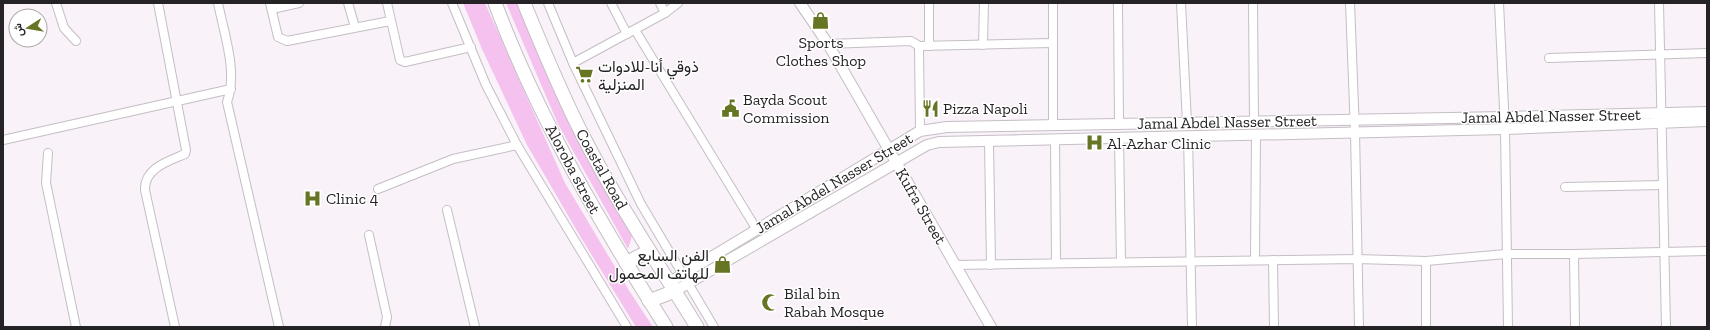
<svg xmlns="http://www.w3.org/2000/svg" width="1710" height="330" font-family="'Zilla Slab',Vazirmatn,serif">
  <style>
    .garden { fill: #f5c2f0 }
    .lines { fill: none; stroke-linecap: round; stroke-linejoin: round }
    .minor-casing { stroke: #c5bec5; stroke-width: 10 }
    .tertiary-casing { stroke: #c5bec5; stroke-width: 12 }
    .trunk-casing { stroke: #c5bec5; stroke-width: 15 }
    .minor { stroke: #fff; stroke-width: 8 }
    .tertiary { stroke: #fff; stroke-width: 10 }
    .trunk { stroke: #fff; stroke-width: 13 }
    .labels { text-anchor: middle; dominant-baseline: central; stroke-width: 3; stroke-linejoin: round; paint-order: stroke }
    .poi-label { font-size: 16px; fill: #252325; stroke: #fff; text-anchor: start }
    .street-label { font-size: 16px; fill: #252325; stroke: #fff }
  </style>
  <rect width="100%" height="100%" fill="#faf2f9"/>
  <g class="garden">
    <polygon points="463,3 485,3 565,183 630,292 653,327 636,327 583,241 527,145 482,49"/>
    <polygon points="506,3 520,3 565,115 632,236 628,249 558,124"/>
  </g>
  <g class="lines">
    <defs>
      <g id="minor">
        <polyline points="56,3 64,28 76,41"/>
        <path d="M158 3 186 150 185 154C169 161 144 168 145 190L175 327"/>
        <path d="M218 3C224 34 238 71 227 102L279 327"/>
        <polyline points="270,3 278,37 287,41 390,21"/>
        <polyline points="348,3 355,27"/>
        <polyline points="387,3 400,60 405,62 471,47"/>
        <polyline points="452,3 486,85 517,145 627,327"/>
        <polyline points="548,3 573,63 641,204 714,327"/>
        <polyline points="611,3 627,34"/>
        <polyline points="660,3 665,13"/>
        <polyline points="929,3 929,46"/>
        <polyline points="1053,3 1053,125"/>
        <polyline points="1118,3 1119,123"/>
        <polyline points="1181,3 1187,123"/>
        <polyline points="1253,3 1254,121"/>
        <polyline points="1350,3 1355,132 1359,327"/>
        <polyline points="1499,3 1505,129 1508,327"/>
        <polyline points="1659,3 1666,327"/>
        <polyline points="272,9 299,3"/>
        <polyline points="635,30 757,230"/>
        <polyline points="828,44 911,41 919,46 1053,43"/>
        <polyline points="983,45 984,3"/>
        <polyline points="919,46 920,131"/>
        <polyline points="1549,58 1707,53"/>
        <polyline points="573,63 665,13 678,3"/>
        <polyline points="1188,136 1192,327"/>
        <polyline points="1119,138 1121,262"/>
        <polyline points="1055,139 1056,263"/>
        <polyline points="3,140 231,89"/>
        <polyline points="989,141 991,265"/>
        <polyline points="48,153 46,183 76,327"/>
        <polyline points="1565,187 1663,185"/>
        <polyline points="378,189 453,159 517,145"/>
        <polyline points="447,210 475,327"/>
        <polyline points="369,235 387,317 385,327"/>
        <polyline points="1574,254 1575,327"/>
        <polyline points="1255,260 1256,134"/>
        <polyline points="1273,260 1274,327"/>
        <polyline points="954,265 1357,259 1426,261 1506,254 1574,254 1707,251"/>
        <polyline points="1426,327 1426,261"/>
      </g>
      <g id="tertiary">
        <polyline points="800,3 828,44 991,327"/>
        <polyline points="670,282 920,131 947,127 1504,117 1707,112"/>
        <polyline points="675,291 927,145 939,142 1505,129 1707,121"/>
      </g>
      <g id="trunk">
        <path d="M495 3C538 118 601 224 666 327"/>
        <path d="M524 3C542 47 560 91 582 134 616 201 658 263 697 327"/>
        <polyline points="626,263 649,251"/>
        <polyline points="649,301 675,291"/>
      </g>
    </defs>
    <use href="#minor" class="minor-casing"/>
    <use href="#tertiary" class="tertiary-casing"/>
    <use href="#trunk" class="trunk-casing"/>
    <use href="#minor" class="minor"/>
    <use href="#tertiary" class="tertiary"/>
    <use href="#trunk" class="trunk"/>
  </g>
  <defs>
    <symbol id="shop-bare" viewBox="-9 -9 18 18"><path d="M-5-2.5h2.3a2.7 3.5 0 0 1 5.4 0H5L5.5 6h-11ZM-1.5-2.5h3a1.5 2.3 0 0 0-3 0Z" fill="#657523" stroke="#fff" stroke-width="2.5" paint-order="stroke"/></symbol>
    <symbol id="supermarket-bare" viewBox="-9 -9 18 18"><path d="M-6-5.5h2.5l.6 2H6L4.5 2H-2.5L-4.4-4H-6ZM-1.5 3.2a1.3 1.3 0 1 0 .1 0ZM3 3.2a1.3 1.3 0 1 0 .1 0Z" fill="#657523" stroke="#fff" stroke-width="2.5" paint-order="stroke"/></symbol>
    <symbol id="civic-bare" viewBox="-9 -9 18 18"><path d="M-.6-6.5H3V-4.5H.6V-3L4-1V1h2V6H-6V1h2V-1L-.6-3ZM-1.2 2.5V6h2.4V2.5Z" fill="#657523" stroke="#fff" stroke-width="2.5" paint-order="stroke"/></symbol>
    <symbol id="restaurant-bare" viewBox="-9 -9 18 18"><path d="M-5-6h1v4h1v-4h1v4h1v-4h1v5L-1.5 .5V6h-2V.5L-5-1ZM5-6V6H3V1.5H1.5Q1.5-4 5-6Z" fill="#657523" stroke="#fff" stroke-width="2.5" paint-order="stroke"/></symbol>
    <symbol id="hospital-bare" viewBox="-9 -9 18 18"><path d="M-5-5h3v3.5h4V-5h3V5h-3V1.5h-4V5h-3Z" fill="#657523" stroke="#fff" stroke-width="2.5" paint-order="stroke"/></symbol>
    <symbol id="mosque-bare" viewBox="-9 -9 18 18"><path d="M3.5-4.9A6 6 0 1 0 3.5 4.9A5 5 0 1 1 3.5-4.9Z" fill="#657523" stroke="#fff" stroke-width="2.5" paint-order="stroke"/></symbol>
  </defs>
  <g fill-rule="evenodd">
    <use href="#shop-bare" x="808" y="8" width="25" height="25"/>
    <use href="#supermarket-bare" x="572" y="62" width="25" height="25"/>
    <use href="#civic-bare" x="718" y="96" width="25" height="25"/>
    <use href="#restaurant-bare" x="918" y="96" width="25" height="25"/>
    <use href="#hospital-bare" x="1082" y="130" width="25" height="25"/>
    <use href="#hospital-bare" x="300" y="186" width="25" height="25"/>
    <use href="#shop-bare" x="710" y="252" width="25" height="25"/>
    <use href="#mosque-bare" x="758" y="290" width="25" height="25"/>
  </g>
  <g class="labels">
    <g class="poi-label">
      <text x="821" y="42" text-anchor="middle">Sports<tspan x="821" dy="18">Clothes Shop</tspan></text>
      <text x="598" y="66">ذوقي أنا-للادوات<tspan x="598" dy="18">المنزلية</tspan></text>
      <text x="743" y="99">Bayda Scout<tspan x="743" dy="18">Commission</tspan></text>
      <text x="943" y="108">Pizza Napoli</text>
      <text x="1107" y="143">Al-Azhar Clinic</text>
      <text x="326" y="198">Clinic 4</text>
      <text x="709" y="255" text-anchor="end">الفن السابع<tspan x="709" dy="18">للهاتف المحمول</tspan></text>
      <text x="784" y="293">Bilal bin<tspan x="784" dy="18">Rabah Mosque</tspan></text>
    </g>
    <g class="street-label">
      <text transform="translate(1551 116) rotate(-1)">Jamal Abdel Nasser Street</text>
      <text transform="translate(1227 122) rotate(-1)">Jamal Abdel Nasser Street</text>
      <text transform="translate(573 169) rotate(62)">Aloroba street</text>
      <text transform="translate(602 169) rotate(61)">Coastal Road</text>
      <text transform="translate(834 183) rotate(-31)">Jamal Abdel Nasser Street</text>
      <text transform="translate(921 206) rotate(60)">Kufra Street</text>
    </g>
  </g>
  <rect width="1710" height="330" fill="none" stroke="#252325" stroke-width="8"/>
  <g transform="translate(28 28) rotate(258)"><circle r="19" fill="#ffffff" stroke="#a8a7a8"/>
  <path d="M0-3L7 15L0 10L-7 15Z" fill="#657523"/>
  <text y="-6" font-size="11" font-weight="bold" text-anchor="middle" fill="#252325">ش</text>
  </g>
</svg>
